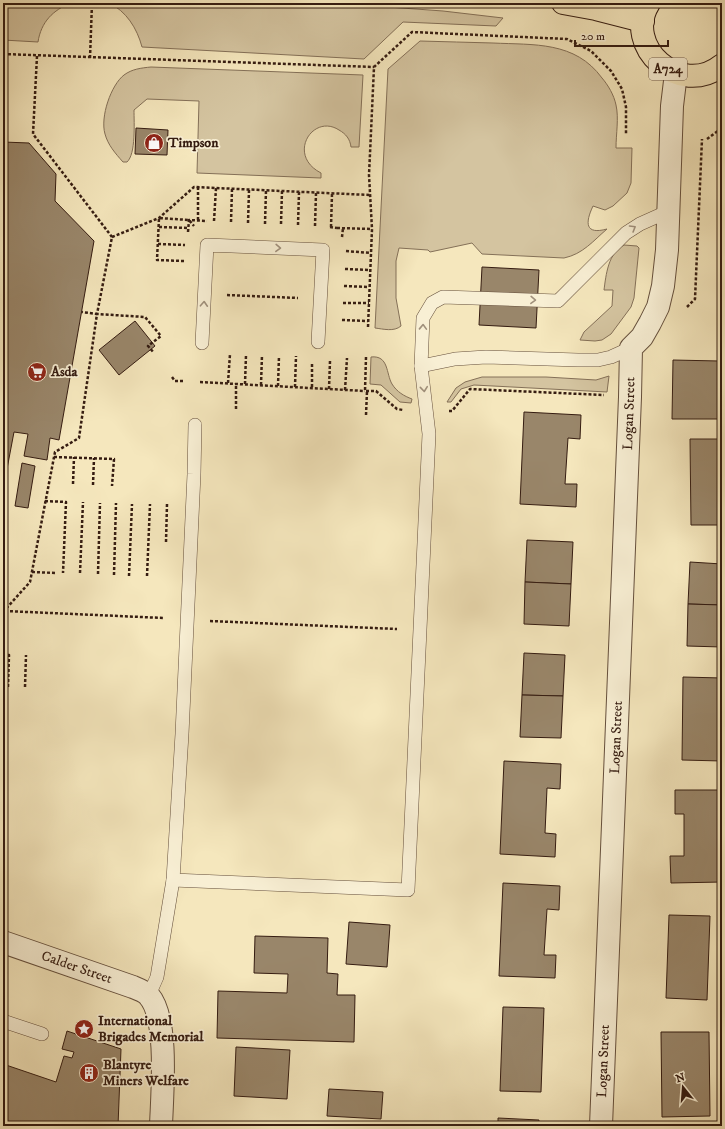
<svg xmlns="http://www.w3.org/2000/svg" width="725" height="1129" font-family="'IM FELL DW Pica',serif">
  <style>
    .green { fill: #d4c4a0; stroke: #847058 }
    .building { fill: #99866a; stroke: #351c11 }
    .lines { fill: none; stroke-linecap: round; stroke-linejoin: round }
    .lane-casing { stroke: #654f3c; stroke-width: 14 }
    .street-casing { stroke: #654f3c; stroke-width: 24 }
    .primary-casing { stroke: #351c11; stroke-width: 24 }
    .path { stroke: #351c11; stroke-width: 2.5; stroke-dasharray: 3 2; stroke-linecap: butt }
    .lane { stroke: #f8efd4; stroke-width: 13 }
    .street { stroke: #f8efd4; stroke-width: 22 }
    .primary { stroke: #f5e7bd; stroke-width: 22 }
    .oneway { stroke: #a0907c }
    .labels { text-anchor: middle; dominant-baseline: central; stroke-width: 3.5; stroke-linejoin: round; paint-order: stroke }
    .shield { fill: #f8efd4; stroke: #705b4c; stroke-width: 1 }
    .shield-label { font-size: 13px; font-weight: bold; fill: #351c11 }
    .poi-label { font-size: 14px; font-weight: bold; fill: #351c11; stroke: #f8efd4; text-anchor: start }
    .street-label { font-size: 14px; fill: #351c11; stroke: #f8efd4 }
  </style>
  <rect width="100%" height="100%" fill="#f5e7bd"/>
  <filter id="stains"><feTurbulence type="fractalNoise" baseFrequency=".005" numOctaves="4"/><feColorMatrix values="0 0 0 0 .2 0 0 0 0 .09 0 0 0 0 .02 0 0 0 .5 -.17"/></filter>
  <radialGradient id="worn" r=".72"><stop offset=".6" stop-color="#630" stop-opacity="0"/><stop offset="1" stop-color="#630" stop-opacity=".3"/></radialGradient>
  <g class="green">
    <path d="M3 3H71C53 10 41 22 38 42L3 40Z"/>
    <path d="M109 3H333L443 11 503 18 496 26 403 22 364 59 142 47C137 28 126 11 109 3Z"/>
    <path d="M420 41C444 42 469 42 493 43 534 45 575 41 602 78 608 85 614 95 616 105 619 118 616 134 616 148H632L631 183 627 193 613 206 605 210 593 206C585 223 585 235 607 229 593 241 583 254 564 258L482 254 472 243 430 252 428 250 399 248 396 261V298L401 326C394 332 383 329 375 328L388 69Z"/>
    <path d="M151 67 363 75 359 147H351C350 139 346 134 339 130 313 113 286 155 321 173V178L197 173 199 101 147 99 134 110C134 123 136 154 127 162H123C115 153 108 145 105 134 100 117 111 85 124 75 132 69 141 68 151 67Z"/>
    <path d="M624 245 637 246 639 248 634 298 631 307 611 334 602 340 595 341 580 340 584 332 612 306 613 290H604C606 275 608 253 624 245Z"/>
    <path d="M371 357C389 355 386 374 392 384 397 392 404 396 412 399L411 403 400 402 381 385 370 384Z"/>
    <polygon points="609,376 607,392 474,385 461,389 451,402 447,402 456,388 465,382 482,377 546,377 596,380"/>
  </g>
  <g class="building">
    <polygon points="3,89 5,91 3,143"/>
    <polygon points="136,128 168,130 167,155 135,154"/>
    <polygon points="3,142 29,143 56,174 55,201 94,241 59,440 50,438 47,460 24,456 28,434 14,432 3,490"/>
    <polygon points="482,267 539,270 536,328 479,325"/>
    <polygon points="135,321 155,346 119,375 99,350"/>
    <polygon points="719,347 722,347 722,419 672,419 673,360 719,361"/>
    <polygon points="524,412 581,415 580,439 568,438 565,484 577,484 576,507 520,504"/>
    <polygon points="690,439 722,439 722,525 691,525"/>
    <polygon points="22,463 35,466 28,508 15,506"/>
    <polygon points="527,540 573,542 571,584 525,582"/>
    <polygon points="690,562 722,564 722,605 688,604"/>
    <polygon points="525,582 571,584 569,626 524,624"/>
    <polygon points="688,604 722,605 722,647 687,646"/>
    <polygon points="524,653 565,655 563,696 522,695"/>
    <polygon points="683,677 722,678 722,761 682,760"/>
    <polygon points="522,695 563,696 561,738 520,737"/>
    <polygon points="504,761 561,764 560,789 547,788 545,833 556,834 555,857 500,854"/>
    <polygon points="675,790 722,790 722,882 671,883 670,856 684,856 684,814 675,814"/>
    <polygon points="503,883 560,886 559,910 547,909 544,955 556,955 555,978 499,976"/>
    <polygon points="669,915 710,916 707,1000 666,998"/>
    <polygon points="349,922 390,925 387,967 346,964"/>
    <polygon points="255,936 328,938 327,973 338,974 337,995 355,995 354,1042 217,1038 218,991 287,993 288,974 254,973"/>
    <polygon points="503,1007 544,1008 541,1092 500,1091"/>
    <polygon points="67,1031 121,1049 118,1126 3,1126 3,1064 56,1082 64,1056 72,1058 74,1052 62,1049"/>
    <polygon points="661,1032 709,1032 710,1116 662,1117"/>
    <polygon points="236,1047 290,1050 287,1099 234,1096"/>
    <polygon points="329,1089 383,1092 381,1119 327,1116"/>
    <polygon points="498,1118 539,1120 538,1126 498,1126"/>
    <polygon points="300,1123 339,1124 339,1126 300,1126"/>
  </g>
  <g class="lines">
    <defs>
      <g id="lane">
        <polyline points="202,343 207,245 323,250 318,342"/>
        <polyline points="421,366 455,359 486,357 578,360 598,360 611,357 631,348"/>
        <polyline points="173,880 408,890 429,434 421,366 423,318 432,303 443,297 558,301 626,233 640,224 669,211"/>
        <polyline points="149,995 157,977 173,880 182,734 194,474 195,425"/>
        <polyline points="3,1021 42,1034"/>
      </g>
      <g id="street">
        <path id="s1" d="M3 942 133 987C138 989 146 992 149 996 169 1019 162 1095 161 1126"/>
        <path id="s2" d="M601 1126 630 397 631 348 642 337 650 323 658 307 663 286 667 250 672 106 676 73"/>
      </g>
      <g id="primary">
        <polyline points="563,3 596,9 643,21"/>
        <path d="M649 3C622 46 680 99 722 65"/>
      </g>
    </defs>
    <use href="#lane" class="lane-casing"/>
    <use href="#street" class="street-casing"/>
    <use href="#primary" class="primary-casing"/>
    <g class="path">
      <polyline points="3,54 374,67"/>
      <polyline points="37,56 33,134 112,237 97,314 145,317 161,336 148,346 154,353"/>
      <polyline points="90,58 92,3"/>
      <polyline points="707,139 722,128"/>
      <polyline points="198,220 198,187"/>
      <polyline points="214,221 216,188"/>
      <polyline points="231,222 232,189"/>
      <polyline points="248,223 249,190"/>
      <polyline points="265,224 266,190"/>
      <polyline points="281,224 282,191"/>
      <polyline points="298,225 299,192"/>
      <polyline points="315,226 316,193"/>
      <polyline points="159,227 188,228"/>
      <polyline points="330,227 337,228"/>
      <polyline points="331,227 332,194"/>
      <polyline points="337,228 372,229"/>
      <polyline points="188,232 189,220 207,221"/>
      <polyline points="112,237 159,218 194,187 370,195"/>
      <polyline points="342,237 343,228"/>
      <polyline points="158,244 185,245"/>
      <polyline points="346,251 371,253"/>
      <polyline points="184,261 157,260 159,218 189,220 194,226"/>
      <polyline points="345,269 370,270"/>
      <polyline points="344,286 369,287"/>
      <polyline points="227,295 298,298"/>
      <polyline points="343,303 369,303"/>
      <polyline points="687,307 695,299 702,139"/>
      <polyline points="342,320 368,321"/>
      <polyline points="368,327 372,229 369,175 374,67 412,32 567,39 591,51 611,71 622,89 626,107 626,135"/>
      <polyline points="366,357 365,391 376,391 397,409 403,410"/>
      <polyline points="172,377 175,381 183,381"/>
      <polyline points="200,382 365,391"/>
      <polyline points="228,383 230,354"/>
      <polyline points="245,384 246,355"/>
      <polyline points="261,385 262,355"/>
      <polyline points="278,386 279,356"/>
      <polyline points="295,387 296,356"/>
      <polyline points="312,387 312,364"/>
      <polyline points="329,389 330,361"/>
      <polyline points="345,390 347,358"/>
      <polyline points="236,409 236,383"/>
      <polyline points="449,411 452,411 470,389 604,395"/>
      <polyline points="366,415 367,391"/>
      <polyline points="54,457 114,459 112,486"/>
      <polyline points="73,484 74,457"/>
      <polyline points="93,485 94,458"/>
      <polyline points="45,501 66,502 63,573"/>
      <polyline points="166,542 167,504"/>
      <polyline points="32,572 56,573"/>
      <polyline points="80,573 83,502"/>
      <polyline points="98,574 100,503"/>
      <polyline points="114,575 116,503"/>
      <polyline points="129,576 132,504"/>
      <polyline points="147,576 150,504"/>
      <polyline points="5,611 164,618"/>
      <polyline points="3,612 30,582 55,452 79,438 97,314 82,312"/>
      <polyline points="210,621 397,629"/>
      <polyline points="3,655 9,655 8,687"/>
      <polyline points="25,687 26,655"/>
    </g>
    <use href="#lane" class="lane"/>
    <use href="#street" class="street"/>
    <use href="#primary" class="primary"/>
  </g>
  <defs><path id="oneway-chevron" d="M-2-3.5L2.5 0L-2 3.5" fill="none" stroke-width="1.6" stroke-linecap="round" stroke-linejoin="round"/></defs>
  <g class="oneway">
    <use href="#oneway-chevron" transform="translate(633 228) rotate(-31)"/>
    <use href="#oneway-chevron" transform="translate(278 248) rotate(2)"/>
    <use href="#oneway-chevron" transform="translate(533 300) rotate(2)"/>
    <use href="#oneway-chevron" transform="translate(204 304) rotate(-87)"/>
    <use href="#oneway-chevron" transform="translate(423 327) rotate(-88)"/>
    <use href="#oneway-chevron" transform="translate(424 389) rotate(84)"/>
  </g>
  <defs>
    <symbol id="shop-disc" viewBox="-11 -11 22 22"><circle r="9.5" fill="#8f2418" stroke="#f8efd4"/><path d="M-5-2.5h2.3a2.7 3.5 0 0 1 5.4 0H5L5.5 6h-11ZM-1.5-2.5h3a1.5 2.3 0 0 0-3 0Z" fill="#fff"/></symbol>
    <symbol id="supermarket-disc" viewBox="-11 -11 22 22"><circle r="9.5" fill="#8f2418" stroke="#f8efd4"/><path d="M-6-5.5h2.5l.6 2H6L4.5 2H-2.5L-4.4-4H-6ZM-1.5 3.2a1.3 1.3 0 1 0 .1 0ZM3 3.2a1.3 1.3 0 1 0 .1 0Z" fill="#fff"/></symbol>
    <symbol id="sight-disc" viewBox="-11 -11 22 22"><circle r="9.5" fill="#8f2418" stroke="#f8efd4"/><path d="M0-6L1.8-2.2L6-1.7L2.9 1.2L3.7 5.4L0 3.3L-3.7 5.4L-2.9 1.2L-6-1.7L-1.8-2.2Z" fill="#fff"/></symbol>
    <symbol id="building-disc" viewBox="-11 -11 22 22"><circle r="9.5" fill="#8f2418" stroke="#f8efd4"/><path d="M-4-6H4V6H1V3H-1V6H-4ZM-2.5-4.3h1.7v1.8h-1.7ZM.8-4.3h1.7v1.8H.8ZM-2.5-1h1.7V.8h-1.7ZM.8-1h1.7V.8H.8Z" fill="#fff"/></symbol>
  </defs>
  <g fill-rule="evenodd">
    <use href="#shop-disc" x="143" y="132" width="22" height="22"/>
    <use href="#supermarket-disc" x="26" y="361" width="22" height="22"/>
    <use href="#sight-disc" x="73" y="1018" width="22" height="22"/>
    <use href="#building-disc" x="78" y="1062" width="22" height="22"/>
  </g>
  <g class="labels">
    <rect class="shield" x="649" y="58" width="38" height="22" rx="3"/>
    <g class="shield-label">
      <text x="668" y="69">A724</text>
    </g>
    <g class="poi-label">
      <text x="168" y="143">Timpson</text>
      <text x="51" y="372">Asda</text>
      <text x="98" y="1021">International<tspan x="98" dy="16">Brigades Memorial</tspan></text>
      <text x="103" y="1065">Blantyre<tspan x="103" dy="16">Miners Welfare</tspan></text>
    </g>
    <g class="street-label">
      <text stroke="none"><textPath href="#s2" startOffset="713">Logan Street</textPath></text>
      <text stroke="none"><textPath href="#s2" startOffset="389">Logan Street</textPath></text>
      <text stroke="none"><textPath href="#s1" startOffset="78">Calder Street</textPath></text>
      <text stroke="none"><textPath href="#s2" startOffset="65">Logan Street</textPath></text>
    </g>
  </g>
  <rect width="725" height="1129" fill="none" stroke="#f5e7bd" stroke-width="16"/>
  <rect x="4" y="4" width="717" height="1121" fill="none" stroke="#351c11" stroke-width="2"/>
  <rect x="8" y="8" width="709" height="1113" fill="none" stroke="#351c11"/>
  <g transform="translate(683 1087) rotate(343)" stroke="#f8efd4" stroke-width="3" paint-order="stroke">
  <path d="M0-3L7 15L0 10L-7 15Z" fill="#351c11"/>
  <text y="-6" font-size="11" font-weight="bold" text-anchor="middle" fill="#351c11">N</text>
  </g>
  <path d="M575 40v6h93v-6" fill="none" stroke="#351c11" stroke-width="2"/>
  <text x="581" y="40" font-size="12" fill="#351c11" stroke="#f8efd4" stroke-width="3" paint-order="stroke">20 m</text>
  <rect width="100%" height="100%" filter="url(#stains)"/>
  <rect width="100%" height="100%" fill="url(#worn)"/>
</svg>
